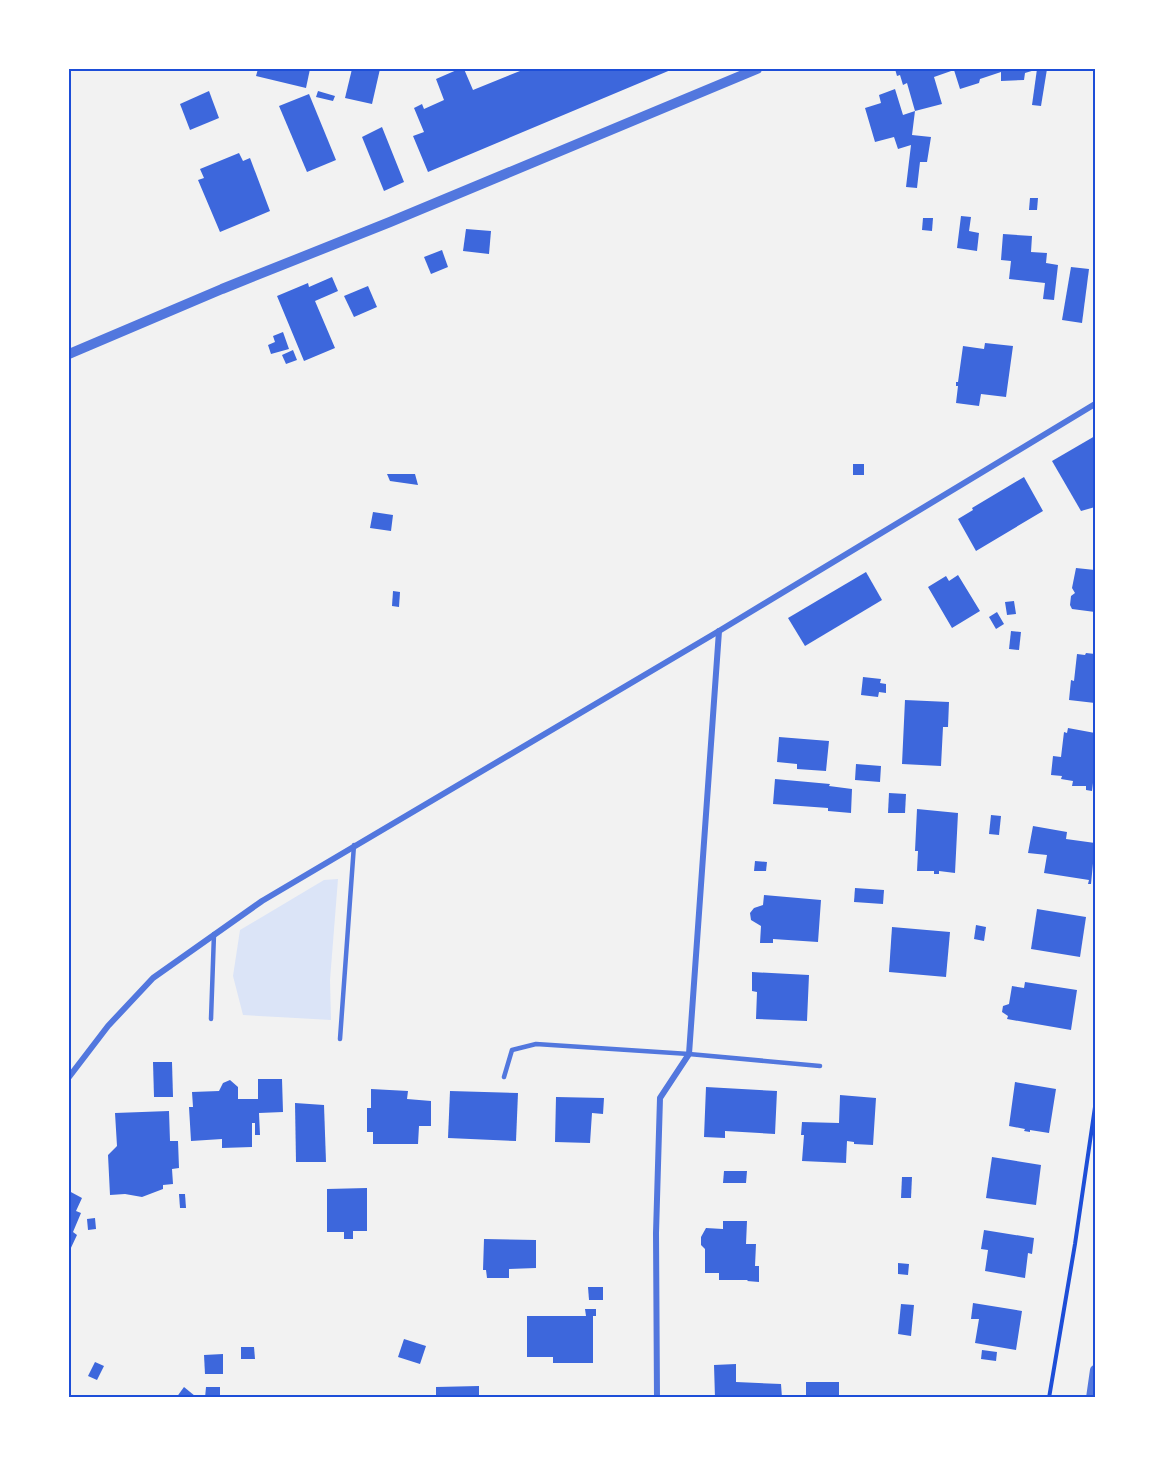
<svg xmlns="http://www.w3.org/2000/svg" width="1164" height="1467" font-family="Poppins,sans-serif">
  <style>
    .green { fill: #dbe4f7 }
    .building { fill: #3d67dc }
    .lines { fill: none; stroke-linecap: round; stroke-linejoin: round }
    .path { stroke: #1d4ed8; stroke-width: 4 }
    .service { stroke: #5277de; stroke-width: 4.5 }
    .minor { stroke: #5277de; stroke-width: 6 }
    .tertiary { stroke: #5277de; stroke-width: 10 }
    .neatline { fill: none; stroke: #1d4ed8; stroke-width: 2 }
  </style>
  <rect width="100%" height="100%" fill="#f2f2f2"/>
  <polygon class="green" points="338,879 330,980 331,1020 243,1015 233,976 240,930 324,880"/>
  <g class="building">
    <polygon points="258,69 310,69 306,88 256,76"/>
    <polygon points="352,69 380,69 372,104 345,98"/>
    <polygon points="459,69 464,69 473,90 525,69 673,69 428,172 413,136 424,132 414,108 422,104 424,109 444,100 436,79"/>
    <polygon points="895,69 1035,69 1035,70 1025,73 1024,80 1001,81 1001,72 980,79 979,83 960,89 954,70 934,77 942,104 915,111 907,83 903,85 900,75 897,76"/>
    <polygon points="1037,69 1047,69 1041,106 1032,105"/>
    <polygon points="895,89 903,115 915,111 912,135 931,137 927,162 920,162 917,188 906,187 911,145 898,149 894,137 875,142 865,108 881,103 879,95"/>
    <polygon points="209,91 219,118 190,130 180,104"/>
    <polygon points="318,91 335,96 333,101 316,97"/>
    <polygon points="309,94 336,160 307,172 279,106"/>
    <polygon points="382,127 404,182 384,191 362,137"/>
    <polygon points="239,153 243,161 250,158 270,211 220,232 198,180 204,178 200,169"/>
    <polygon points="1030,198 1038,198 1037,210 1029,210"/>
    <polygon points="961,216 971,217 969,231 979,233 977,251 957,248"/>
    <polygon points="923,218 933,218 932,231 922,230"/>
    <polygon points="466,229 491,231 489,254 463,251"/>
    <polygon points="1003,234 1032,236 1031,252 1047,253 1046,263 1058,265 1054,300 1043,299 1045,283 1009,279 1011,261 1001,260"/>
    <polygon points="442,250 448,267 431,274 424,257"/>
    <polygon points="1071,267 1089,269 1082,323 1062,320"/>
    <polygon points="332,277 338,291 315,301 335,348 304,361 277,296 308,283 309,287"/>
    <polygon points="368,286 377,307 354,317 344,296"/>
    <polygon points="283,332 289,349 271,354 268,345 275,342 273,336"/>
    <polygon points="985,343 1013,346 1006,397 981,394 979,406 956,403 958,386 956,386 956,382 958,382 963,346 984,349"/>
    <polygon points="293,350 297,360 286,364 282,355"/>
    <polygon points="1095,436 1095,507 1081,511 1052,461"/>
    <rect x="853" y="464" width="11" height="11"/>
    <polygon points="387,474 415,474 418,485 390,481"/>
    <polygon points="1024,477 1043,511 976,551 958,519 973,510 972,508"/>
    <polygon points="373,512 393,515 391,531 370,528"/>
    <polygon points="1076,568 1095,570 1095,612 1072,609 1070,605 1071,596 1075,593 1072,588"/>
    <polygon points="866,572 882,600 805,646 788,618"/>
    <polygon points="958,575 980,611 952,628 928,587 946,576 949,581"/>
    <polygon points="393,591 400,592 399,607 392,606"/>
    <polygon points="1014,601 1016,614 1007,615 1005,602"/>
    <polygon points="997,612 1004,624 996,629 989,617"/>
    <polygon points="1011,631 1021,632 1019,650 1009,649"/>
    <polygon points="1086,653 1095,654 1095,703 1069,700 1071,680 1074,681 1077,654 1085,655"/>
    <polygon points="863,677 881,679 880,683 886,684 886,693 879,692 878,697 861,695"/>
    <polygon points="905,700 949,702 948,727 943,727 941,766 902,764"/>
    <polygon points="1068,728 1095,733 1095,783 1093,783 1092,791 1086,790 1086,786 1072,786 1073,781 1061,779 1062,776 1051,775 1053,756 1061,757 1064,732 1067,733"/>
    <polygon points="779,737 829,741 826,771 797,769 797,764 777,762"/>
    <polygon points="856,764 881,766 880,782 855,780"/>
    <polygon points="775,779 830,784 829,786 852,789 851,813 828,811 828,808 773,804"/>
    <polygon points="889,793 906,794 905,813 888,813"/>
    <polygon points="917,809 958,813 955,873 939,871 939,874 934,874 934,871 917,871 918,851 915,851"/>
    <polygon points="991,815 1001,816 999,835 989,834"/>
    <polygon points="1033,826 1067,832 1066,839 1095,843 1091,884 1088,884 1089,880 1044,873 1047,855 1028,853"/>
    <polygon points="755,861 767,862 766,871 754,871"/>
    <polygon points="855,888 884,890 883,904 854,902"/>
    <polygon points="764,895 821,900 818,942 773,939 773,943 760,943 761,926 751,920 750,913 754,908 763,905"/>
    <polygon points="1037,909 1086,917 1080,957 1031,949"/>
    <polygon points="976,925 986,927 984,941 974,939"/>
    <polygon points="892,927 950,932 946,977 889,972"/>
    <polygon points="752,972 809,975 807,1021 756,1019 757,992 752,991"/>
    <polygon points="1025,982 1077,990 1071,1030 1007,1019 1008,1016 1002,1012 1003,1006 1009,1004 1012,986 1024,988"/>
    <polygon points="153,1062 172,1062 173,1097 154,1097"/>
    <polygon points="258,1079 282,1079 283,1112 259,1113 260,1135 255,1135 255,1123 252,1123 252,1147 222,1148 222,1139 191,1141 189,1107 193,1107 192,1092 219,1091 223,1083 230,1080 238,1087 238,1099 258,1099"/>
    <polygon points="1015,1082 1056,1089 1049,1133 1030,1130 1030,1132 1024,1131 1025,1129 1009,1126"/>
    <polygon points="706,1087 777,1091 775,1134 725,1131 725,1138 704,1137"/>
    <polygon points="371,1089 408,1091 407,1099 431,1101 431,1126 419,1126 418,1144 373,1144 373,1132 367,1132 367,1108 371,1108"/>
    <polygon points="450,1091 518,1093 516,1141 448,1138"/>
    <polygon points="840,1095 876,1098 873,1145 854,1144 854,1142 847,1141 846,1163 802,1161 804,1135 801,1135 802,1122 839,1123"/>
    <polygon points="556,1097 604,1098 603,1114 592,1113 590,1143 555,1142"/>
    <polygon points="295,1103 324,1105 326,1162 296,1162"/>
    <polygon points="169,1111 170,1141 178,1141 179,1168 172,1169 173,1184 163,1185 163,1189 142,1197 125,1194 110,1195 108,1155 117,1146 115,1113"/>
    <polygon points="992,1157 1041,1165 1036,1205 986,1198"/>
    <polygon points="724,1171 747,1171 746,1183 723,1183"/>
    <polygon points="902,1177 912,1177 911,1198 901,1198"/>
    <polygon points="367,1188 367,1231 353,1231 353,1239 344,1239 344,1232 327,1232 327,1189"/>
    <polygon points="69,1191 82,1198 76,1211 81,1213 73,1232 77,1235 69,1252"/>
    <polygon points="179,1194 185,1194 186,1208 180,1208"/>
    <polygon points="95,1218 96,1229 88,1230 87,1219"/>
    <polygon points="723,1221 747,1221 746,1244 756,1244 755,1266 759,1266 759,1282 747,1281 748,1280 719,1280 719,1273 705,1273 705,1249 701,1245 701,1237 706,1228 723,1229"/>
    <polygon points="984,1230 1034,1238 1032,1254 1028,1253 1025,1278 985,1271 988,1250 981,1249"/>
    <polygon points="484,1239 536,1240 536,1268 509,1269 509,1278 487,1278 486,1270 483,1270"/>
    <polygon points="898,1263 909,1264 908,1275 898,1274"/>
    <polygon points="588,1287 603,1287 603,1300 589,1300"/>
    <polygon points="973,1303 1022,1311 1016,1350 975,1343 979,1319 971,1319"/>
    <polygon points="901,1304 914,1305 911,1336 898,1334"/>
    <polygon points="585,1309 596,1309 596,1316 593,1316 593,1363 553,1363 553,1357 527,1357 527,1316 586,1316"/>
    <polygon points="404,1339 426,1346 420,1364 398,1357"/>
    <polygon points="241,1347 254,1347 255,1359 241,1359"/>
    <polygon points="982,1350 997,1352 996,1361 981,1359"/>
    <polygon points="223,1354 223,1374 205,1374 204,1355"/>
    <polygon points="95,1362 104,1366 97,1380 88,1376"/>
    <polygon points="736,1364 736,1382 781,1384 782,1398 715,1398 714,1365"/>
    <rect x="806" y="1382" width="33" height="16"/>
    <polygon points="479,1386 479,1398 436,1398 436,1387"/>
    <polygon points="184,1387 195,1396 193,1398 176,1398"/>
    <polygon points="206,1387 220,1387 220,1398 205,1398"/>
  </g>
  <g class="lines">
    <polyline class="path" points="1049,1398 1075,1244 1095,1107"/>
    <g class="service">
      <polyline points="211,1019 214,934"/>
      <polyline points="340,1039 354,845"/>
      <polyline points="504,1077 512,1050 536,1044 689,1054 820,1066"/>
    </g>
    <g class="minor">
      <polyline points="69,1077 108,1026 153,978 262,901 719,631 1095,404"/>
      <polyline points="657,1398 656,1233 660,1098 689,1054 719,631"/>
    </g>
    <g class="tertiary">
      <polyline points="69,354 222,289 390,222 757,69"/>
      <polyline points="1091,1398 1095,1370"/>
    </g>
  </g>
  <rect width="1164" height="1467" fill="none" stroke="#ffffff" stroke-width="141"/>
  <rect x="70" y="70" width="1024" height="1326" class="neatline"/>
</svg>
